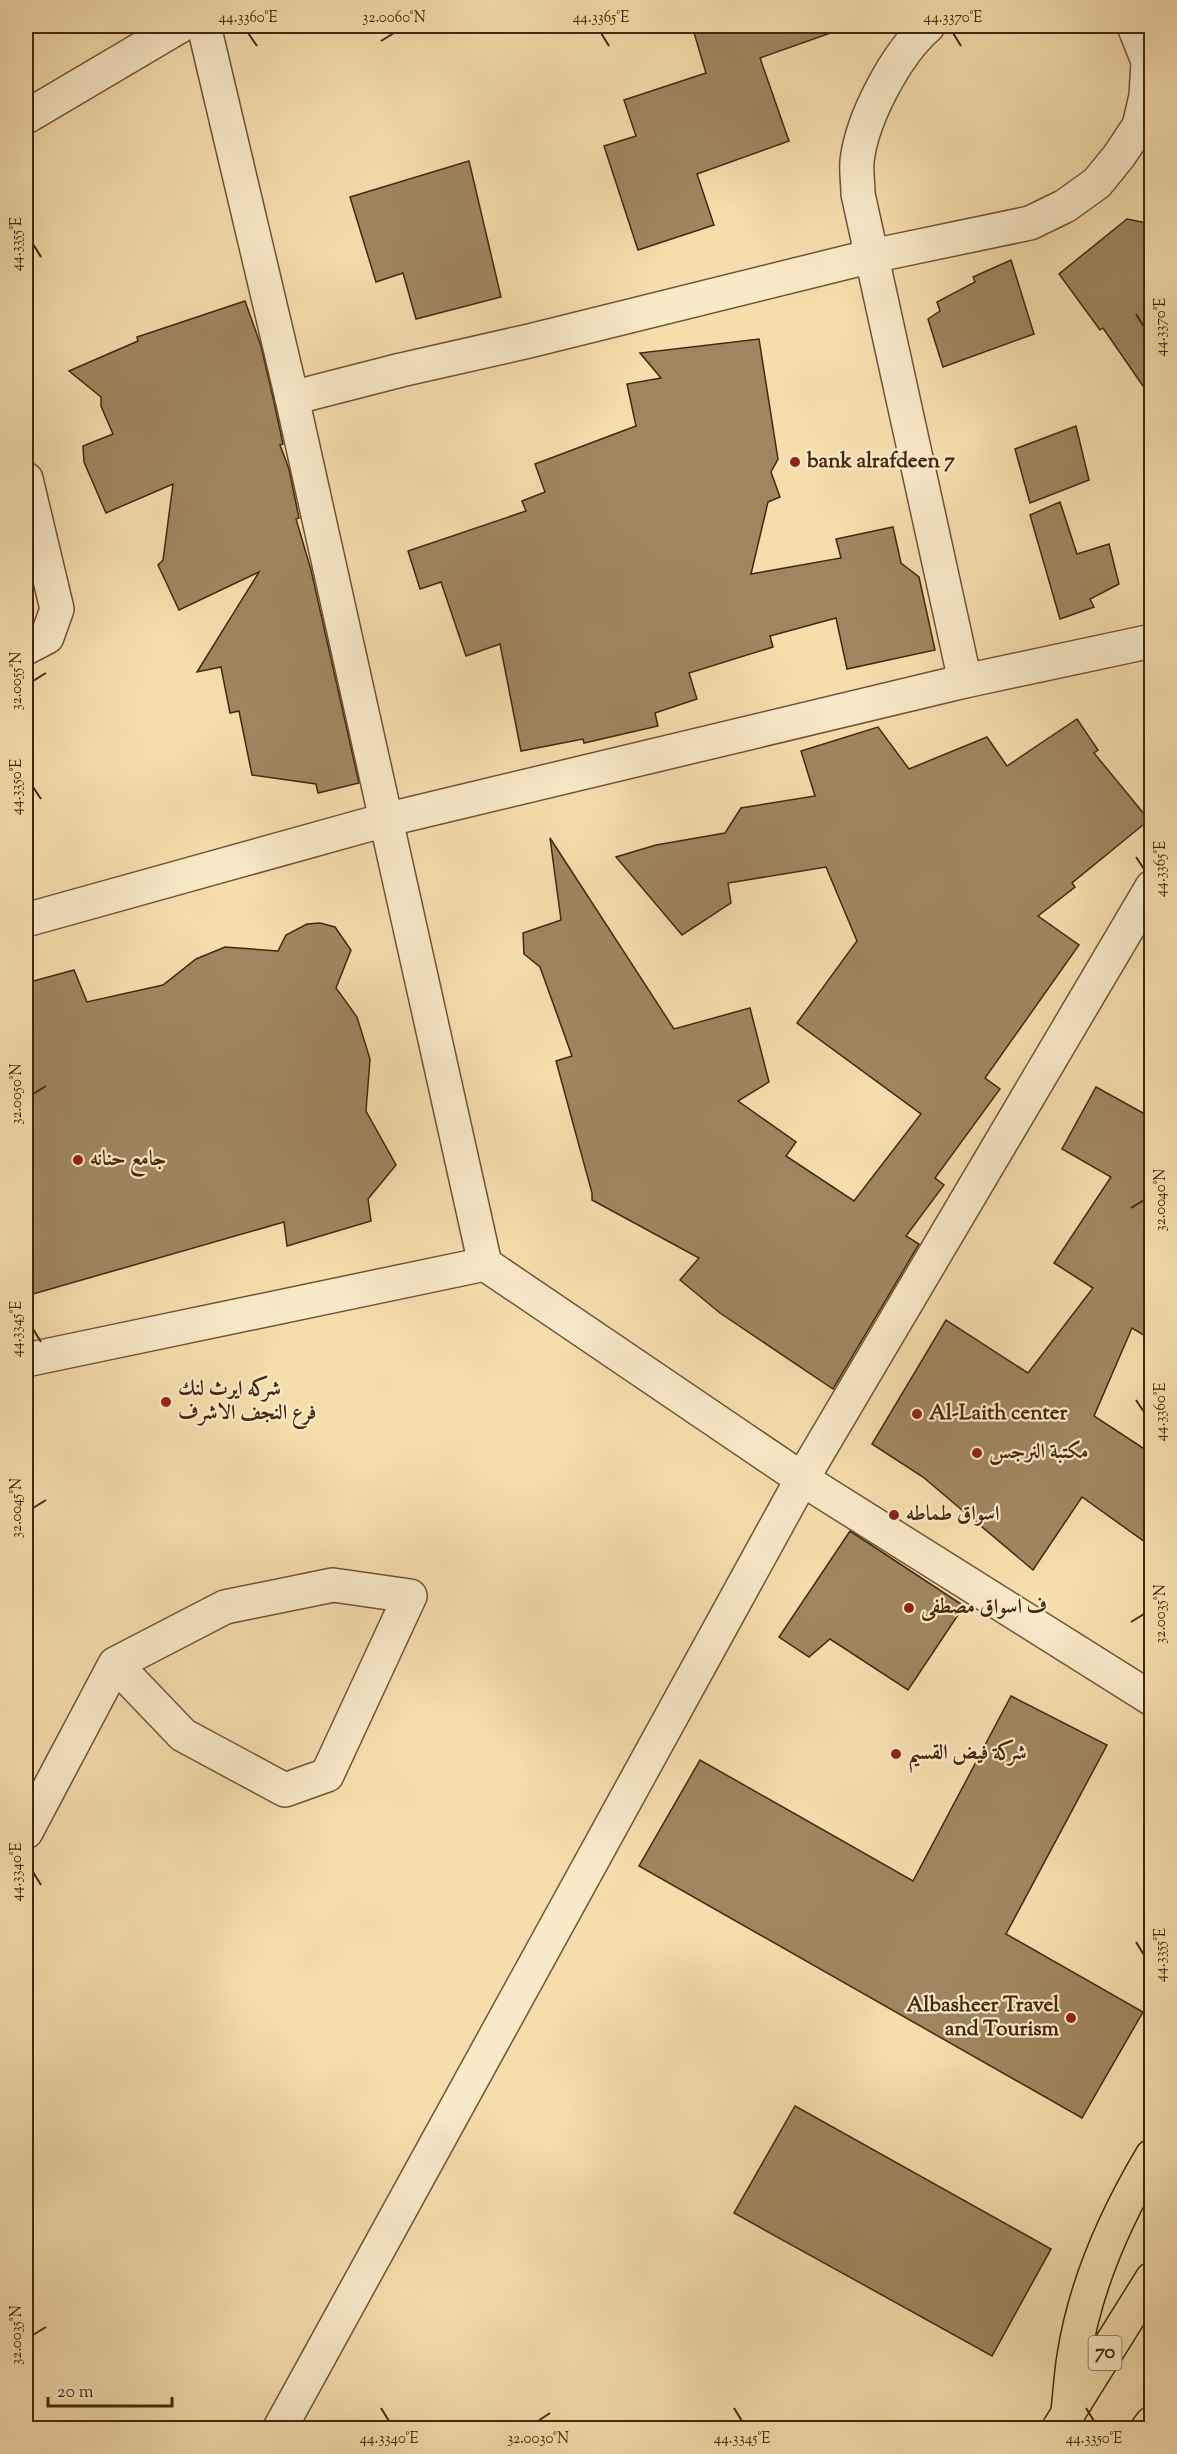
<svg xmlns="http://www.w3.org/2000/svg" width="1177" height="2454" font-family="'Sorts Mill Goudy',Amiri,serif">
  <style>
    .building { fill: #a08660; stroke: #44270d; stroke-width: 1.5 }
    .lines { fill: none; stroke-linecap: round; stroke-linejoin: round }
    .minor-casing { stroke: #705435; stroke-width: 36 }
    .major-casing { stroke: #44270d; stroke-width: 36 }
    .highway-casing { stroke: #44270d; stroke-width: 36 }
    .minor { stroke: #f8e9c9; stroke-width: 33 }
    .major { stroke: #f5ddac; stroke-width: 33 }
    .highway { stroke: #f5ddac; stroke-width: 33 }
    .ticks { fill: none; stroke: #44270d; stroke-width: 2 }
    .poi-dot { fill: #8f2418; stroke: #f8e9c9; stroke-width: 2 }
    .labels { text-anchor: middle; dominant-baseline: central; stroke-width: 4.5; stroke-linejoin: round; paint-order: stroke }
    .shield { fill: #f8e9c9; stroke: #7a6145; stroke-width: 1.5 }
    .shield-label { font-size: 20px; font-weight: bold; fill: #44270d }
    .poi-label { font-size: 21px; font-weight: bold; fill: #44270d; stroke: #f8e9c9; text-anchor: start }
    .neatline { fill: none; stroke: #44270d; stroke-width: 2 }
    .ticks-label { font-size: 15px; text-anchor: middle; fill: #44270d }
  </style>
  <rect width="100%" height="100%" fill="#f5ddac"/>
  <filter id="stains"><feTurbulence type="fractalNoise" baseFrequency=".00333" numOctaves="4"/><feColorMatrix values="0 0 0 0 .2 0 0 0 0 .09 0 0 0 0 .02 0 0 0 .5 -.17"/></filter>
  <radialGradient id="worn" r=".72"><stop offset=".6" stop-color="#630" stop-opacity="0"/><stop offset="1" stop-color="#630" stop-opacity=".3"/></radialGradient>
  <g class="building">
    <polygon points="692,26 838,26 839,30 760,58 789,141 697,174 714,225 638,250 604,146 636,136 624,100 706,73"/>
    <polygon points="469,161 501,297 416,319 403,273 376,282 350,197"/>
    <polygon points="1127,219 1152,224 1152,399 1103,328 1100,330 1059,274"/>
    <polygon points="1011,260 1034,334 943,367 928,319 940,311 937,302 975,282 973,277"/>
    <polygon points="245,301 261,346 274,402 283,444 280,445 289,469 299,518 296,519 311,570 359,783 318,793 316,784 252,775 239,711 230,713 221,667 197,672 259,572 179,610 158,565 163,560 173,484 106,513 84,462 83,446 113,434 101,406 101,397 69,371 138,341 137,337"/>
    <polygon points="759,339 778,459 771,472 780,497 768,502 751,574 841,558 836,539 893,527 901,563 919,577 935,650 847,669 836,618 770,636 773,647 689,673 697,699 655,713 658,726 584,743 583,739 521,751 500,644 466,656 441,582 420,589 408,551 526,511 522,501 545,492 535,464 636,426 627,384 661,378 640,353"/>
    <polygon points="1076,426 1089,480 1030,503 1015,449"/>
    <polygon points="1060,502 1077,554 1109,544 1119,584 1090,599 1094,607 1060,619 1030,515"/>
    <polygon points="1077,719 1098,750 1094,753 1149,820 1072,883 1075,887 1038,916 1079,945 985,1078 1000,1089 935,1178 944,1185 906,1236 919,1244 833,1389 720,1313 680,1280 699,1258 592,1200 592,1193 556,1061 572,1056 540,967 524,954 523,933 561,920 550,838 674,1029 750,1008 769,1082 738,1101 796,1142 786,1156 854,1201 921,1114 797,1023 857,941 826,867 728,883 731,903 682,935 616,857 656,845 725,833 741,808 815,796 801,751 878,727 909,769 987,737 1007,766"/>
    <polygon points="320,923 335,927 351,950 336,988 357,1017 370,1059 366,1111 396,1165 368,1199 371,1221 287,1246 284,1222 26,1296 26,983 74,970 87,1002 163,985 196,959 225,947 278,951 286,935 307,924"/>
    <polygon points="1096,1087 1152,1118 1152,1340 1132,1328 1094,1416 1152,1454 1152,1547 1082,1497 1033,1570 923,1477 872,1444 946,1320 1028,1373 1093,1288 1054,1263 1111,1177 1062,1149"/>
    <polygon points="850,1531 964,1606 908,1690 830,1639 809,1657 779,1637"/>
    <polygon points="1011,1696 1107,1745 1006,1934 1143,2012 1082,2118 639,1866 700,1760 913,1881"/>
    <polygon points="795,2106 1051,2249 992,2356 734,2213"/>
  </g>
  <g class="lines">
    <defs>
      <g id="minor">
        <polyline points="204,26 292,398 485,1264 802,1479 1152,1699"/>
        <path d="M928 26C896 54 862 118 857 161 856 171 858 183 858 194L965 681"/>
        <polyline points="26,117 180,26"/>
        <polyline points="292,398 401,370 529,341 872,256 1030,223 1065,206 1097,183 1119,156 1139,126 1146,96 1148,61 1134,26"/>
        <polyline points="26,479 57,609 47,637 26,648"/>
        <polyline points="26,920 385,820 965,681 1152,641"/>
        <polyline points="26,1360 485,1264"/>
        <polyline points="26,1832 115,1664 225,1607 333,1585 410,1596 327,1775 285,1790 183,1735 115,1664"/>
        <polyline points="280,2428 802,1479 1152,887"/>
      </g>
      <path id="major" d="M1068 2412C1070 2394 1071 2375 1074 2357 1085 2285 1115 2218 1152 2156"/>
      <g id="highway">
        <polyline points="1059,2428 1152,2279"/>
        <polyline points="1148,2428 1152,2423"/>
      </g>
    </defs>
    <use href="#minor" class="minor-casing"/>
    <use href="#major" class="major-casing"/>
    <use href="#highway" class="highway-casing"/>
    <use href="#minor" class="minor"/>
    <use href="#major" class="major"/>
    <use href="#highway" class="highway"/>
  </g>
  <path class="ticks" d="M248 33 257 46M601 33 609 46M953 33 961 46M381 41 394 33M33 244 41 257M1136 314 1144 327M33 681 46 673M33 787 41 799M1136 857 1144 869M33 1094 46 1086M1131 1208 1144 1200M33 1329 41 1342M1136 1400 1144 1412M33 1508 46 1500M1131 1622 1144 1614M33 1872 41 1885M1136 1942 1144 1955M33 2335 46 2327M381 2408 389 2421M734 2408 742 2421M1086 2408 1094 2421M538 2421 550 2413"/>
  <g class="poi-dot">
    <circle cx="795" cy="462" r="6"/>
    <circle cx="78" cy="1160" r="6"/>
    <circle cx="166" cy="1402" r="6"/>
    <circle cx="917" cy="1414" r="6"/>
    <circle cx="977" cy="1453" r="6"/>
    <circle cx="894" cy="1515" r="6"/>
    <circle cx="909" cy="1608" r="6"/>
    <circle cx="896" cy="1754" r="6"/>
    <circle cx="1071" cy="2018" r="6"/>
  </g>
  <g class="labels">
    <rect class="shield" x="1088.5" y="2336" width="33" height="34" rx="4.5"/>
    <g class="shield-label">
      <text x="1105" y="2353">70</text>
    </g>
    <g class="poi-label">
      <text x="807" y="462">bank alrafdeen 7</text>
      <text x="90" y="1160">جامع حنانه</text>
      <text x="178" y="1390">شركه ايرث لنك<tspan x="178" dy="24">فرع النجف الاشرف</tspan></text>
      <text x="929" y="1414">Al-Laith center</text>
      <text x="989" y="1453">مكتبة النرجس</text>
      <text x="906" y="1515">اسواق طماطه</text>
      <text x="921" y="1608">ف اسواق مصطفى</text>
      <text x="908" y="1754">شركة فيض القسيم</text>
      <text x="1059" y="2006" text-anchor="end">Albasheer Travel<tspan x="1059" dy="24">and Tourism</tspan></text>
    </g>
  </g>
  <rect width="1177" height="2454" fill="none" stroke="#f5ddac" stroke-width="66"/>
  <path d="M48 2397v9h124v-9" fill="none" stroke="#44270d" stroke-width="3"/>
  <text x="57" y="2397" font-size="18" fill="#44270d" stroke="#f8e9c9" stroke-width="4.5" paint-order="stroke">20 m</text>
  <rect x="33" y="33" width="1111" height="2388" class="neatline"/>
  <g class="ticks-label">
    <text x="248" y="22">44.3360°E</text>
    <text x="394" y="22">32.0060°N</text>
    <text x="601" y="22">44.3365°E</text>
    <text x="953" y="22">44.3370°E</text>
    <text transform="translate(16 244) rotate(-90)" y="5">44.3355°E</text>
    <text transform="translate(1160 327) rotate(-90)" y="5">44.3370°E</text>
    <text transform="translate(16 681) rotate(-90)" y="5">32.0055°N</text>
    <text transform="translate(16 787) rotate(-90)" y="5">44.3350°E</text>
    <text transform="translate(1160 869) rotate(-90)" y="5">44.3365°E</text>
    <text transform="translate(16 1094) rotate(-90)" y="5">32.0050°N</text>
    <text transform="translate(1160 1200) rotate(-90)" y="5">32.0040°N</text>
    <text transform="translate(16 1329) rotate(-90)" y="5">44.3345°E</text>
    <text transform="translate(1160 1412) rotate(-90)" y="5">44.3360°E</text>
    <text transform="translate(16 1508) rotate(-90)" y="5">32.0045°N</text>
    <text transform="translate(1160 1614) rotate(-90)" y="5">32.0035°N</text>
    <text transform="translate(16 1872) rotate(-90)" y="5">44.3340°E</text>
    <text transform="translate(1160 1955) rotate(-90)" y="5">44.3355°E</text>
    <text transform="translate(16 2335) rotate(-90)" y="5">32.0035°N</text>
    <text x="389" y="2443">44.3340°E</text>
    <text x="538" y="2443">32.0030°N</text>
    <text x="742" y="2443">44.3345°E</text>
    <text x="1094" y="2443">44.3350°E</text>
  </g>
  <rect width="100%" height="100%" filter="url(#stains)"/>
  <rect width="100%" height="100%" fill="url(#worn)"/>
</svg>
